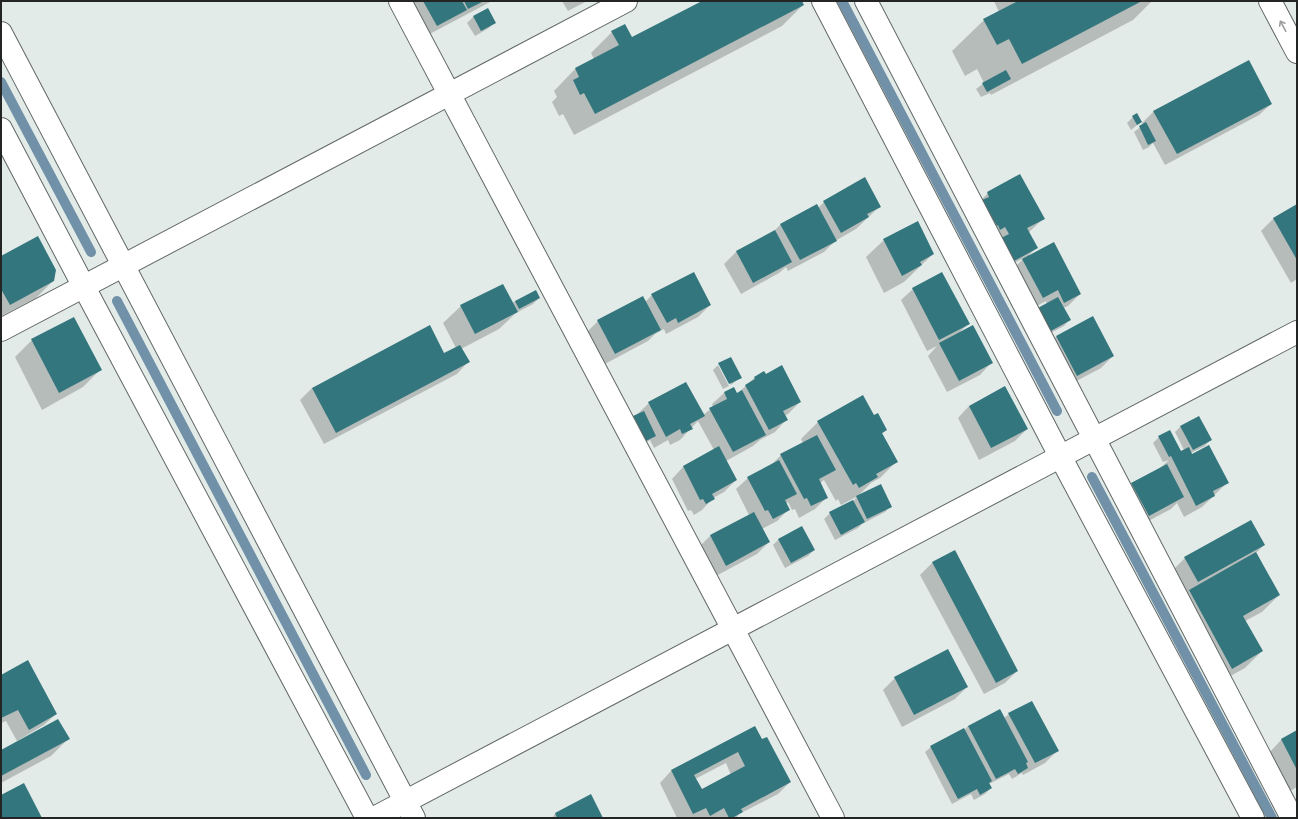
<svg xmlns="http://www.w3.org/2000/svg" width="1298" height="819" font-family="'Fira Sans Condensed',sans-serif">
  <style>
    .shadow { fill: #0003; fill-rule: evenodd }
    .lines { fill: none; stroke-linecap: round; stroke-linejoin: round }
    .stream { stroke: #7091a7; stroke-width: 10 }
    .building { fill: #34767e; fill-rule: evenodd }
    .street-casing { stroke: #616866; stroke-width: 24 }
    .secondary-casing { stroke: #616866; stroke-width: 24 }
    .primary-casing { stroke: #616866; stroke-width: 24 }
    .street { stroke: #fff; stroke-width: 22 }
    .secondary { stroke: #fff; stroke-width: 22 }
    .primary { stroke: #fff; stroke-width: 22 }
    .oneway { stroke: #9c9d9c }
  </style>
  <rect width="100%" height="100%" fill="#e3ebe8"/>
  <g class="shadow">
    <polygon points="405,1 492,1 424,37"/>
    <polygon points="562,1 587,1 568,11"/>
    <polygon points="704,1 801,1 803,5 782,26 574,135 563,114 559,116 552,102 557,97 554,91 575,69 594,59 591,53 612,32 631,39"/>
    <polygon points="994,1 1152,1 1133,20 991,95 990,93 981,97 976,89 984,83 977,69 965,76 952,51 984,20 999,12"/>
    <polygon points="488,10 494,23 489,28 475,36 467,23 473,17"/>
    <polygon points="1271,104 1259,115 1165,165 1153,143 1149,147 1143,150 1134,132 1143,125 1142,123 1154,111"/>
    <polygon points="1133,117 1141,122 1131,130 1127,123"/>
    <polygon points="988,193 1043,219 1028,233 1036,248 1029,255 1080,294 1068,306 1063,308 1069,320 1064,326 1043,337 1047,304 1046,301 1031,309 1011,271 1024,258 1008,266 976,205"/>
    <polygon points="824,202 880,206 856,229 835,241 824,252 788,271 786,267 779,273 741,294 724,264 736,252 774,231 781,224 818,208"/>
    <polygon points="1297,205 1297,279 1291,283 1261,231 1273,219"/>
    <polygon points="884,240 933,254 904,282 884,293 866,257"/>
    <polygon points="1,257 53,281 36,298 1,316"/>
    <polygon points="502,285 512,304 515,301 539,298 533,304 516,313 499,329 461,349 468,362 457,374 324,444 300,400 312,388 444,355 456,348 443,323 461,306"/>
    <polygon points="913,289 968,324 959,333 991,363 980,375 947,392 928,356 937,346 927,351 901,300"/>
    <polygon points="652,295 710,305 698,317 666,334 664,329 655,334 648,341 603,365 586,333 598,321 645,302"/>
    <polygon points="1093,317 1113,356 1101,368 1065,387 1044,349 1056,337"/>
    <polygon points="73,318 100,370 83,387 42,410 15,357 32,340"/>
    <polygon points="731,358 741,377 731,385 720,364 718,364"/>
    <polygon points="718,365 729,386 723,389 713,370"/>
    <polygon points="764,373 800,402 788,414 784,416 786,420 775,432 760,440 753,446 726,461 736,480 724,492 713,498 702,510 694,515 691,510 688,511 672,479 683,467 714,450 698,421 680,440 670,445 668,440 654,448 650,440 640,446 628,423 649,403 703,415 713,407 712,404 724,393 734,388 737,394 754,378"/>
    <polygon points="969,406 1027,429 1015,441 979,460 958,418"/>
    <polygon points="874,416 886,430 882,434 897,461 880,478 871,483 858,496 891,506 885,512 862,524 858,528 835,540 824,519 830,513 853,501 858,496 841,505 838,499 836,501 824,480 820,483 827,497 815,509 799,518 795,509 792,510 788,502 786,504 789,509 777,521 762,529 769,542 757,554 714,577 699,547 710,536 749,515 736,489 748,478 770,466 781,455 803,443 801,439 818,422"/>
    <polygon points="1181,426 1210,440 1205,446 1191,453 1228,482 1202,507 1184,517 1177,503 1171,509 1137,527 1120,496 1132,484 1159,469 1169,460 1163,462 1153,443 1159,437 1181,452 1184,450 1175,432"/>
    <polygon points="779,539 814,550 808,556 785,568 773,545"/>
    <polygon points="1264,545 1256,553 1279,595 1262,612 1245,621 1262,651 1245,668 1214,685 1168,575 1185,558"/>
    <polygon points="954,551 1017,671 1005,683 984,694 920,575 932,563"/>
    <polygon points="1,676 56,714 44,725 17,741 6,721 1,723"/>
    <polygon points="895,678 967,687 955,699 902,727 883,690"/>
    <polygon points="1000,710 1004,718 1009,714 1057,751 1045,763 1023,775 1022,773 1012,779 1009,774 989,784 991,788 985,794 974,800 971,794 952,804 925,752 931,747 964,730 968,726"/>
    <path d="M755 727 762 741 790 782 778 794 739 814 736 818H677L660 783 671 771ZM726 763 731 775 701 790 695 779Z"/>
    <polygon points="1297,732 1297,787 1290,791 1270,752 1281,740"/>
    <polygon points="68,739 51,756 1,783 1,751"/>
    <polygon points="591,796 602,818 552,818 555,814"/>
  </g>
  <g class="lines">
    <g class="stream">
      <polyline points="842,1 1057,411"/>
      <polyline points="1,82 91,252"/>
      <polyline points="117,301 366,775"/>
      <polyline points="1092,477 1272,818"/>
    </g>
  </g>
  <g class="building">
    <polygon points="423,1 462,1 467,10 437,26"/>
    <polygon points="464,1 484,1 468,9"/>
    <polygon points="702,1 802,1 804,5 595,114 584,93 580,95 573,80 579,77 575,68 619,45 611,31 625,24 632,37"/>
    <polygon points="1018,1 1142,1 1022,64 1009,39 997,45 983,19"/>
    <polygon points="488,8 496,23 481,31 473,16"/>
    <polygon points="1249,60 1272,104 1177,154 1153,111"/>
    <polygon points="1006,70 1011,79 987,92 982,83"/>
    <polygon points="1137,113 1142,122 1137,125 1132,116"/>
    <polygon points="1146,122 1156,141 1148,145 1139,126"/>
    <polygon points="1020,174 1045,219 1027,228 1038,248 1014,261 1001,238 1009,234 1005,227 1000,230 998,225 997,226 982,200 989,197 987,192"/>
    <polygon points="865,177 881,207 867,214 869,217 841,233 823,201"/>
    <polygon points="817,204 837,241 800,260 780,224"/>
    <polygon points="1297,204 1297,260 1273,218"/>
    <polygon points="918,221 934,254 920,262 922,265 902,276 883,239"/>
    <polygon points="775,230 792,262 753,283 736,251"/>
    <polygon points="38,236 56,270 54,281 10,305 1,289 1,256"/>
    <polygon points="1054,242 1081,294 1064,303 1058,290 1043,298 1022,259"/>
    <polygon points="694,272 711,305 678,323 676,318 667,323 651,294"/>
    <polygon points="942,272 970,324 939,340 912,288"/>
    <polygon points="503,284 518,312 475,334 460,305"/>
    <polygon points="536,290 540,298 519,309 515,301"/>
    <polygon points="643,296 661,330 615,354 597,320"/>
    <polygon points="1058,297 1071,320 1049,332 1036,309"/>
    <polygon points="1093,316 1114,356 1077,376 1056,336"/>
    <polygon points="74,317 102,370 59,393 31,339"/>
    <polygon points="430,325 444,353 460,345 470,362 336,433 312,388"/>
    <polygon points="973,325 993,363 959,381 939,343"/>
    <polygon points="731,357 742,378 729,384 718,363"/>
    <polygon points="782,365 801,402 783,411 788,420 769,430 745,385 755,379 754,377 764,371 766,374"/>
    <polygon points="686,382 705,416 690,424 693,429 682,434 680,429 666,437 648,402"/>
    <polygon points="1005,386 1028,429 991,448 969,406"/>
    <polygon points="734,387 737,393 742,390 766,435 733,452 709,408 727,399 724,392"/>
    <polygon points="863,395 874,415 878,413 887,430 882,433 898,462 876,474 878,477 859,488 856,483 853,485 817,421"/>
    <polygon points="644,411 656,436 646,441 633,416"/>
    <polygon points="1199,416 1212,440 1193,450 1180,426"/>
    <polygon points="1170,430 1181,451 1189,447 1192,454 1209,445 1229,483 1213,491 1215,496 1196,506 1171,456 1169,457 1158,436"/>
    <polygon points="817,435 836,470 819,479 828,498 811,506 807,498 804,499 780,454"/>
    <polygon points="719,446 737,480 712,494 715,499 706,504 703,499 700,500 683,466"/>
    <polygon points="779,460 797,494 785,500 790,510 773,519 768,510 765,511 747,477"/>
    <polygon points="1167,464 1184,497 1149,516 1131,483"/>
    <polygon points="881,484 892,507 867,519 856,496"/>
    <polygon points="853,500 865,522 841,535 829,512"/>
    <polygon points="754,512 770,542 726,566 710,535"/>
    <polygon points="1251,520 1265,545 1198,582 1184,557"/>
    <polygon points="802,526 815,550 791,563 778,539"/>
    <polygon points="955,550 1018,671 996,683 932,562"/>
    <polygon points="1256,552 1280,595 1243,616 1263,651 1232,669 1189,590"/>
    <polygon points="948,649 968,687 914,715 894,677"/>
    <polygon points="28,660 57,714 29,730 18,710 1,718 1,675"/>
    <polygon points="1032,701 1059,751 1035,763 1008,713"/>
    <polygon points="1000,709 1028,762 1026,763 1028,768 1018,774 1015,769 996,779 968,726"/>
    <polygon points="58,719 70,739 1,776 1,750"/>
    <path d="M755 726 762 739 767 737 791 782 741 809 743 812 732 818H729L724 808 710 816 706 808 693 814 671 770ZM738 752 745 766 702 789 694 775Z"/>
    <polygon points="964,728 992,781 989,783 992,788 980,795 977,789 958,799 930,746"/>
    <polygon points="1297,730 1297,770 1281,739"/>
    <polygon points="24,783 42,818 1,818 1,795"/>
    <polygon points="591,794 603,818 557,818 555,813"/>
  </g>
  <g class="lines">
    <defs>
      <g id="street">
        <polyline points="400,1 833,818"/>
        <polyline points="823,1 1060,456 1253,818"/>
        <polyline points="866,1 1292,818"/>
        <polyline points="1,33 414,818"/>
        <polyline points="1,129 84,287 367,818"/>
        <polyline points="1,330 626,1"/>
      </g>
      <polyline id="secondary" points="374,818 1297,332"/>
      <polyline id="primary" points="1270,1 1297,52"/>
    </defs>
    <use href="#street" class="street-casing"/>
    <use href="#secondary" class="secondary-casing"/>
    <use href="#primary" class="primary-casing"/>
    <use href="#street" class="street"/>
    <use href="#secondary" class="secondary"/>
    <use href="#primary" class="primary"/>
  </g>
  <defs><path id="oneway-shaft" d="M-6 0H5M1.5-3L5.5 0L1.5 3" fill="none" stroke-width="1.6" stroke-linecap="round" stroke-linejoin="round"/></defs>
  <use class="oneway" href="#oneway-shaft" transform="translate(1283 26) rotate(-118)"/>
  <rect width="1298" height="819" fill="none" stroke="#222524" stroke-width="4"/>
</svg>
